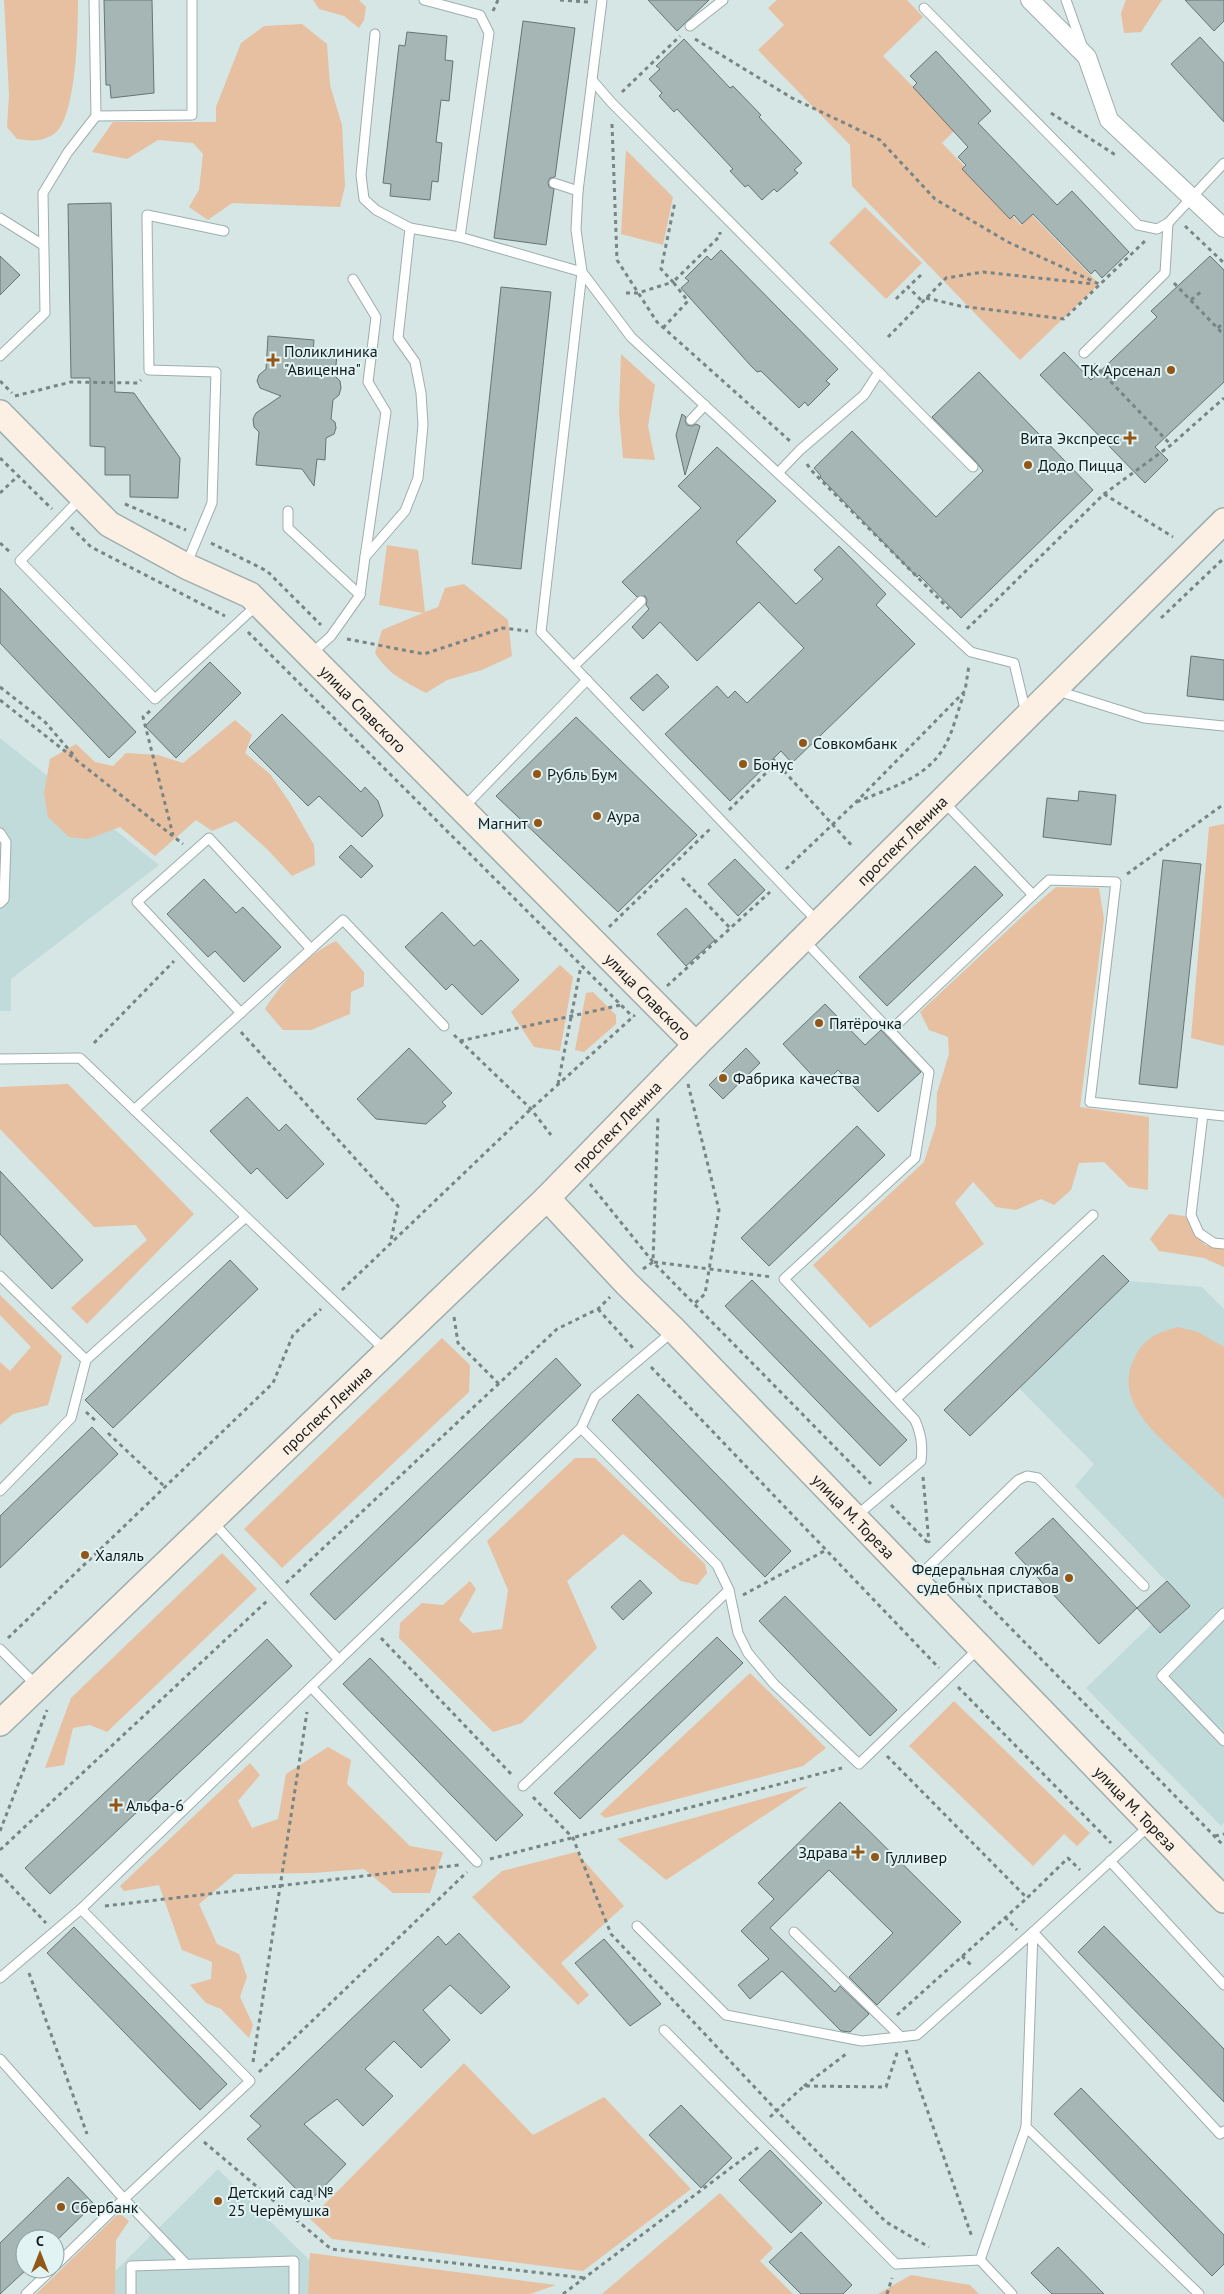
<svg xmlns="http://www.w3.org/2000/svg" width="1224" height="2294" font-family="'PT Sans',sans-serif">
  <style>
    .built { fill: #c0dbda }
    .green { fill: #e6c0a0 }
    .building { fill: #a5b6b5; stroke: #657474 }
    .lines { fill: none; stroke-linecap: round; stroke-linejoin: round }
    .lane-casing { stroke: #9daead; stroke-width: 11 }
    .street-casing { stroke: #9daead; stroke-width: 20 }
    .secondary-casing { stroke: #9daead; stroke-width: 28 }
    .path { stroke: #798484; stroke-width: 3; stroke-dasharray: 4 4; stroke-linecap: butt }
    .lane { stroke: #fff; stroke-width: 9 }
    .street { stroke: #fff; stroke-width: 18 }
    .secondary { stroke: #fcefe4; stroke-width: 25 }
    .poi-dot { fill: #925717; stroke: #e2f3f3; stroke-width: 2 }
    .labels { text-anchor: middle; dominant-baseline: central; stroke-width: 4; stroke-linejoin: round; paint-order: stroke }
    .poi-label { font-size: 16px; fill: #151b1b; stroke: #e2f3f3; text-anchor: start }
    .street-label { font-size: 16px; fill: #151b1b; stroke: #e2f3f3 }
  </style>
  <rect width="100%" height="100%" fill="#d5e6e5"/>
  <g class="built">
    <polygon points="0,738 159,865 11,979 11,1011 0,1011"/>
    <polygon points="1129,1281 1202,1287 1224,1309 1224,1823 1221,1826 1086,1688 1152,1624 1161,1633 1190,1606 1075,1486 1094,1464 1019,1388"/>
    <polygon points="218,2169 294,2245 345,2294 92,2294"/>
  </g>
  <g class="green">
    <path d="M4 0H78C78 27 77 118 54 134 41 142 32 141 17 139L7 127 9 95Z"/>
    <polygon points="313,0 359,0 366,7 364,20 359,28 344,16 319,9"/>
    <polygon points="777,0 907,0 923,17 883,56 955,130 942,143 1021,225 1032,215 1099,284 1020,360 852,186 850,145 758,50 784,25 768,8"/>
    <polygon points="1126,0 1162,0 1141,32 1124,33 1121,13"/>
    <polygon points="302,24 327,44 330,85 342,125 345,186 340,207 232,203 208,220 189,207 199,190 203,154 193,143 158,140 127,159 92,152 113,122 216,122 216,107 241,43 264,26"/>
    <polygon points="626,150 673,197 663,245 621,234"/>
    <polygon points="865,207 922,263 886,299 829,243"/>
    <polygon points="621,354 655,385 648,426 655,460 623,458 619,412"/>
    <path d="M387 545 418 550 425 612 438 607 445 588 464 584 508 620 512 656 482 670 447 680 426 693C404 681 389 675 375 653L382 630 423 613 379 605Z"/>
    <polygon points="235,720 252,735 245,753 270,774 290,803 314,845 315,865 292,876 268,850 236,821 212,831 196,820 155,856 120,827 88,839 69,837 48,817 44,793 50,759 76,744 95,762 113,766 126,753 158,755 183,763"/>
    <polygon points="1224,824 1224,1044 1223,1046 1191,1038 1209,827"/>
    <polygon points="1056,887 1099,888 1104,919 1080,1107 1149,1117 1148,1190 1129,1187 1104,1162 1079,1163 1071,1190 1054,1205 1041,1199 1016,1210 996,1207 973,1182 955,1203 984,1244 870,1328 813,1265 924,1162 936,1125 937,1093 949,1054 948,1037 929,1030 920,1012 1026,913"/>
    <path d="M336 941 364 972V986L351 992 350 1014 311 1030H283L265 1009C281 983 308 954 336 941Z"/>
    <polygon points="560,965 573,977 560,1051 534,1047 511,1012"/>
    <polygon points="593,992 616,1015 616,1024 584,1052 575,1050 586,993"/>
    <polygon points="68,1084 194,1214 87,1324 71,1308 147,1240 136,1225 94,1227 0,1129 0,1087"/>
    <polygon points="1169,1214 1185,1216 1205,1245 1224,1248 1224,1267 1204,1258 1159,1251 1150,1239"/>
    <polygon points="0,1295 62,1356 48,1405 13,1414 0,1425 0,1362 10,1371 31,1347 0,1315"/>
    <path d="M1178 1327 1198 1332 1224 1347V1498C1209 1484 1194 1470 1179 1456 1154 1432 1114 1399 1134 1359 1144 1338 1156 1333 1178 1327Z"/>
    <polygon points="442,1338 470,1365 469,1392 282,1568 244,1529"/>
    <polygon points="575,1458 595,1458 705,1564 707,1573 697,1585 681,1581 623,1534 567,1581 597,1648 522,1723 493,1732 399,1638 400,1623 422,1603 443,1605 470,1581 476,1589 459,1620 473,1633 502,1629 508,1590 487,1541"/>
    <polygon points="222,1553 257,1589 107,1732 90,1725 73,1728 64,1765 45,1768 71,1698"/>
    <polygon points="750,1673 826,1748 803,1766 605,1818 600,1814"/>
    <polygon points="954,1701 1090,1833 1077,1846 1064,1834 1033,1866 909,1746"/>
    <polygon points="328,1747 351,1760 347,1784 410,1846 443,1852 430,1893 393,1893 364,1869 313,1873 235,1874 199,1904 217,1944 239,1954 247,1977 240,1997 253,2025 249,2038 221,2009 206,2003 190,1985 211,1979 212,1962 182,1950 159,1885 124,1891 120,1886 250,1763 260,1775 238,1801 252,1828 278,1819 286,1774"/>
    <polygon points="809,1786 666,1880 617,1839"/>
    <polygon points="576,1852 624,1906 561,1963 589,1995 578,2005 472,1897 502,1871"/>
    <polygon points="464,2063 533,2135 604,2097 691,2189 583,2271 332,2239 310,2219"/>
    <polygon points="720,2193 773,2248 760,2261 793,2294 602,2294"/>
    <polygon points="119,2213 129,2221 116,2240 115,2294 36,2294"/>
    <polygon points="310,2253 556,2285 530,2294 308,2294"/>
    <polygon points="911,2275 970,2285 979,2294 878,2294"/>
  </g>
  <g class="building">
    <polygon points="104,0 152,0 154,93 111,98 110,85 106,85"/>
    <polygon points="648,0 709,0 677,31"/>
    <polygon points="1185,0 1224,0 1224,21 1214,31"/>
    <polygon points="523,21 575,28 555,177 550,178 548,182 549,187 554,189 546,245 494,238"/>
    <polygon points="407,32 447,36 445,60 453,61 449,101 441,100 436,142 442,143 438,182 432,181 430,200 390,196 391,184 383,183 399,45 405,46"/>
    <polygon points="1200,37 1224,63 1224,122 1171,64"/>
    <polygon points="684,39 730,88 733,86 761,115 759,117 802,163 794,170 798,173 777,192 774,189 762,200 748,185 745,187 730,171 733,169 677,109 674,112 659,96 662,93 649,79 660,69 656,66"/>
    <polygon points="936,51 991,111 978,123 1057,205 1072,191 1129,252 1102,278 1095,270 1091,274 1033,214 1022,224 1014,215 1010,219 962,169 966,165 958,157 968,147 913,87 917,83 910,76"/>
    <polygon points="111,203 115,392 134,393 180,458 178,498 130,497 130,475 105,475 105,447 90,446 90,378 71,378 68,204"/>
    <polygon points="721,250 838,369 826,381 830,384 808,406 805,402 799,408 761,371 757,372 751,366 681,288 689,281 685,278 707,256 711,260"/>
    <polygon points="0,256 20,275 0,295"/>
    <polygon points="1210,256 1224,270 1224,382 1155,447 1168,460 1145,483 1040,375 1064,352 1091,380 1157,317 1151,311"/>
    <polygon points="501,287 551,292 521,569 472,564"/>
    <polygon points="268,336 314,340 313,352 337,354 335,376 340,381 341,388 339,395 333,400 331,419 335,422 336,428 334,434 326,438 325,460 317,459 314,486 302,469 256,465 259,432 254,427 253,419 256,413 281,396 260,388 257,381 259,375 266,369"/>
    <polygon points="979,372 1093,490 961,618 919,575 917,577 820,477 821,476 814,468 852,431 936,517 983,471 977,463 932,417"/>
    <polygon points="682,414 686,417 685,421 687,425 692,426 696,424 700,426 685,475 676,435"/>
    <polygon points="717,447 776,501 736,542 796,604 823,579 814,570 839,546 886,594 876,605 915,644 792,763 781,751 730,801 665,734 717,686 728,698 735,691 747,703 804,648 759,602 697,661 660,622 643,639 632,627 649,609 646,605 647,600 645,596 637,597 622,582 701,508 678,486"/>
    <polygon points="0,588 136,732 109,758 0,643"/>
    <polygon points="1191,656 1224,660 1224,700 1187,696"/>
    <polygon points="210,662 241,693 176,758 145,726"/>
    <polygon points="657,674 669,687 643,711 630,698"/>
    <polygon points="282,714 361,792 365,787 378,801 383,816 362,837 319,796 308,806 249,747"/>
    <polygon points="576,717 697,835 618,912 496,796"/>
    <polygon points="1079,791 1116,795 1111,845 1043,837 1047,798 1078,801"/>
    <polygon points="351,845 373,866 361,878 339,857"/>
    <polygon points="735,859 765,890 738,916 708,884"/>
    <polygon points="1163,860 1201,864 1177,1088 1139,1084"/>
    <polygon points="975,866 1003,895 887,1006 859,977"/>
    <polygon points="204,879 236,913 243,907 281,947 244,982 215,951 208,957 167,914"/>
    <polygon points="686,908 715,940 686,966 657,934"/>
    <polygon points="442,912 474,946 481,940 519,980 482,1015 452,984 446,990 405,947"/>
    <polygon points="825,1004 865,1045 881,1030 921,1072 878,1112 838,1070 822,1086 783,1044"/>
    <polygon points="409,1048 452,1093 442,1102 446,1106 426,1124 376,1119 357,1099"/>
    <polygon points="746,1048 760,1063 723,1099 709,1085"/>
    <polygon points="247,1097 279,1131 286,1124 324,1164 287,1199 257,1168 251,1174 210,1131"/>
    <polygon points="857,1126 885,1155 769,1266 741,1238"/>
    <polygon points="0,1171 83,1260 52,1289 0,1234"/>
    <polygon points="1103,1255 1129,1281 970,1436 944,1410"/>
    <polygon points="230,1260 258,1289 113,1428 85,1400"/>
    <polygon points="752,1280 907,1440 880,1466 725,1306"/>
    <polygon points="556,1358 581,1385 335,1620 310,1594"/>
    <polygon points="638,1394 791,1551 765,1577 612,1420"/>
    <polygon points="92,1427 118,1454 0,1568 0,1516"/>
    <polygon points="1053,1518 1137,1608 1099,1644 1015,1553"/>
    <polygon points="640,1580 652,1593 623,1620 611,1607"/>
    <polygon points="1167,1581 1190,1606 1160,1633 1137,1608"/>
    <polygon points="785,1596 897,1710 870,1736 759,1621"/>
    <polygon points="717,1637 743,1663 580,1819 554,1793"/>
    <polygon points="267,1639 292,1666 50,1894 25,1868"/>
    <polygon points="370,1658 523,1815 496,1841 343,1684"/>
    <polygon points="840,1802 961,1922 877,2005 849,1977 893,1933 829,1870 770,1928 835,1992 840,1986 869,2014 850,2032 841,2031 782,1971 750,1999 738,1985 769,1959 741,1931 774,1899 758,1883"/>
    <polygon points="1104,1926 1224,2049 1224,2102 1078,1952"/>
    <polygon points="74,1927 227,2084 200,2110 47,1953"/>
    <polygon points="459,1933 510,1987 481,2014 450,1985 423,2010 450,2040 421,2068 394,2041 365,2069 393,2096 363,2126 337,2099 304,2124 346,2164 309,2202 247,2139 261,2126 250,2116 438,1936 446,1945"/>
    <polygon points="604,1939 661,2004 630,2026 575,1963"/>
    <polygon points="1081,2088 1224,2235 1224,2264 1212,2276 1054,2114"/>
    <polygon points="681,2105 732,2158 701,2188 649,2135"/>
    <polygon points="770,2150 822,2203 791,2233 739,2180"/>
    <polygon points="68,2177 94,2204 55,2242 55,2239 25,2239 25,2269 27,2269 0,2294 0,2243"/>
    <polygon points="801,2232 852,2285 843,2294 801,2294 769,2262"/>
    <polygon points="1058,2247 1104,2294 1052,2294 1031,2273"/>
  </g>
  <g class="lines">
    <defs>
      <g id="lane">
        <polyline points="94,0 96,116"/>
        <polyline points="602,0 578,191 576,230 582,272 631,337 971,652 1014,663 1026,713"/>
        <polyline points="1066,0 1083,48"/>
        <polyline points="924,8 1138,225 1157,229 1168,223 1224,163"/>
        <polyline points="690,26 723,0"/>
        <polyline points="375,34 361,175 364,199 376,210 410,228"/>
        <polyline points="592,80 611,102 973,467"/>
        <polyline points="554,183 578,191"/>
        <polyline points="0,218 43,245"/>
        <polyline points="460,237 582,272 541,632 818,922"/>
        <polyline points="353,279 376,317 368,382 386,412 365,557"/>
        <polyline points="1084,353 1165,273 1168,223"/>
        <polyline points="0,356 45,313 43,193 68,152 96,116 192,115 192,0"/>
        <polyline points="691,420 705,405"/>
        <polyline points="778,473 800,450 864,395 879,372"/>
        <polyline points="80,499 20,561 155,699 257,605"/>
        <polyline points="288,511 288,528 360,595"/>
        <polyline points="187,563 212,503 216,372 149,370 147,215 224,231"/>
        <polyline points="310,655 331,636 360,595 365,557 405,511 418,478 423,425 421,393 415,362 398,338 410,228 460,237 489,33 480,15 424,0"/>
        <polyline points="574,666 641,601"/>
        <polyline points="1058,691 1144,718 1224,726"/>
        <polyline points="944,802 1033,895 1049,880 1116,882 1090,1102 1224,1116"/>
        <polyline points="464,807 587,680"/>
        <polyline points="0,833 6,842 4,899 0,903"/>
        <path d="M803 939 929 1072 915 1158 784 1279 915 1420C921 1434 923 1445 921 1461L855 1517"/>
        <polyline points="241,1013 137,902 209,838 311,949"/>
        <polyline points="890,1031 1033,895"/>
        <polyline points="0,1059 80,1058 385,1350"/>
        <polyline points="134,1110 343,920 444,1026"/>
        <polyline points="1203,1114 1191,1215 1199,1233 1214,1243 1224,1244"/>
        <polyline points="0,1276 86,1360"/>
        <polyline points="896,1399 1093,1215"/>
        <polyline points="581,1428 595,1397 672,1332"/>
        <polyline points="0,1491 71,1418 86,1360 246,1217"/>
        <polyline points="212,1521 339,1660 581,1428 717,1565 729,1590 738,1633 748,1653 774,1684 859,1764 978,1649"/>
        <polyline points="915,1580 1018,1480 1027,1476 1038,1478 1144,1586"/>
        <polyline points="1224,1613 1162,1676 1224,1741"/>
        <polyline points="0,1649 36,1685"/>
        <polyline points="311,1687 477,1862"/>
        <polyline points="523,1786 729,1590"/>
        <polyline points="1150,1825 1033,1932 1220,2134 1224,2131"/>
        <polyline points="1110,1861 1224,1985"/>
        <polyline points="81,1909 339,1660"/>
        <polyline points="637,1926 726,2015 862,2041 917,2035 1033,1932"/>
        <polyline points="794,1932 901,2037"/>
        <polyline points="0,1978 81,1909 250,2081 124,2199 0,2059"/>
        <polyline points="664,2030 896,2264 980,2260"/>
        <polyline points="1026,2127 1199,2294"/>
        <polyline points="55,2266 124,2199 186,2264"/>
        <polyline points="26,2294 52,2269"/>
        <polyline points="131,2294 131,2266 294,2261 294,2294"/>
        <polyline points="1012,2294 980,2260 1026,2127 1033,1932"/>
      </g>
      <polyline id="street" points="1030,0 1087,57 1109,120 1224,228"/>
      <g id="secondary">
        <path id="s1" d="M0 413 109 524 186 566 250 595 696 1045"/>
        <path id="s2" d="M547 1198 626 1283 674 1330 1224 1900"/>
        <path id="s3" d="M0 1723 547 1198 696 1045 1224 521"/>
      </g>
    </defs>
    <use href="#lane" class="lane-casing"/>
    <use href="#street" class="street-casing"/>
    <use href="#secondary" class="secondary-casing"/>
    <g class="path">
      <polyline points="560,0 588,2"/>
      <polyline points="493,11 498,0"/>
      <polyline points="695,39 792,98 880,140 935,199 1008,242 1099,284"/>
      <polyline points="622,92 680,36"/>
      <polyline points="1051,113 1117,156"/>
      <polyline points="612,124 617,260 657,322 790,441"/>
      <polyline points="1185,226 1224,263"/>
      <polyline points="921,275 908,287 923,302"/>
      <polyline points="1174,283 1224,335"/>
      <polyline points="626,293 638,293 673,282 661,269 675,202"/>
      <polyline points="926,298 960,306 1064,319 1146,240"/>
      <polyline points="896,299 908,287"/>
      <polyline points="1191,300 1203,290"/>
      <polyline points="663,328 688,301 673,282 720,236 720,232"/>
      <polyline points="1218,328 1224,322"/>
      <polyline points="888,337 946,278 983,272 1094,284"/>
      <polyline points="1094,364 1171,445"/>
      <polyline points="0,381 12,393"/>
      <polyline points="15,396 71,382 138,383 141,380"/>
      <polyline points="0,458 52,509"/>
      <polyline points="807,464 811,470 949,609"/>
      <polyline points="0,493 18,476"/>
      <polyline points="1104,494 1173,537"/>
      <polyline points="125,504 186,530"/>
      <polyline points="71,527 91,547 225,616"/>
      <polyline points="0,543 10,552"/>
      <polyline points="211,543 267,571 321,625"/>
      <polyline points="1161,618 1224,558"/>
      <polyline points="967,629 1104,494 1171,445 1224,398"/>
      <polyline points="248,632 633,1017"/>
      <polyline points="347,639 424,654 503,628 528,631"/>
      <polyline points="0,687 45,722 76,758"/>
      <polyline points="0,700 183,844"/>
      <polyline points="150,711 143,717 173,835"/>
      <polyline points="773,759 853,847"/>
      <path d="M857 802C887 789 925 779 943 749 953 733 957 712 964 694"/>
      <polyline points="729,810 777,762"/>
      <polyline points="786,869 856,802 965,691 969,665"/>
      <polyline points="1127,874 1224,804"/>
      <polyline points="682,878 731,929"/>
      <polyline points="609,927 710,829"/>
      <polyline points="667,986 770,892"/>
      <polyline points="241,1032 398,1206 390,1245"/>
      <polyline points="454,1035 531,1109 551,1135"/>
      <polyline points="460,1041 621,1005"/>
      <polyline points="94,1043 174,961"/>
      <polyline points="558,1084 581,966"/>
      <polyline points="688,1084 719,1210 705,1294 694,1304"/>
      <polyline points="590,1184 653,1262 658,1116"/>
      <polyline points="654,1262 772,1277"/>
      <polyline points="643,1269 653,1262 871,1484"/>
      <polyline points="342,1290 531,1109 635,1015"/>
      <polyline points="598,1309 633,1348"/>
      <polyline points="454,1317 458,1343 499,1384"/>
      <polyline points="651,1367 939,1668"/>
      <polyline points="86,1412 97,1422"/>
      <polyline points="108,1433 165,1487"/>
      <polyline points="923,1477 929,1543"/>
      <polyline points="891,1505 930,1545"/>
      <polyline points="950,1566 1224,1846"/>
      <polyline points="286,1583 557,1329 598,1309 610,1297"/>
      <polyline points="743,1595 826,1550"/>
      <polyline points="8,1638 273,1383 293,1335 321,1309"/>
      <polyline points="381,1638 513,1776"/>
      <polyline points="958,1687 1111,1843"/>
      <polyline points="887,1756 1027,1898 1068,1858 1080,1870"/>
      <polyline points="533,1797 573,1838 611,1934 777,2111 886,2222 929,2247"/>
      <polyline points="0,1831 47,1710"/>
      <polyline points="1215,1836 1224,1834"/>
      <polyline points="0,1850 267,1601"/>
      <polyline points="490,1859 842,1768"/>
      <polyline points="0,1874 46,1923"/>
      <polyline points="105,1906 459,1865"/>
      <polyline points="1005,1917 1017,1930"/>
      <polyline points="962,1956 973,1967"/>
      <polyline points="29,1973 87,2134"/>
      <polyline points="897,2015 1027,1898"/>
      <polyline points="906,2050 972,2237"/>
      <polyline points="253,2062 307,1712"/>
      <polyline points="259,2072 467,1872"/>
      <polyline points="804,2086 846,2054"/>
      <polyline points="770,2117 804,2086 886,2087 898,2050"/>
      <polyline points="204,2142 331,2249 585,2278"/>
      <polyline points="563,2294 760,2146"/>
      <polyline points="887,2294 892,2278"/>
    </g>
    <use href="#lane" class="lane"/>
    <use href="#street" class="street"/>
    <use href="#secondary" class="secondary"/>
  </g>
  <g class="poi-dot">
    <path d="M270.5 352.5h5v5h5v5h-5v5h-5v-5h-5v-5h5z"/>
    <circle cx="1171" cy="370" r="5"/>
    <path d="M1127.5 430.5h5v5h5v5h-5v5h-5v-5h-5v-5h5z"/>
    <circle cx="1028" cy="465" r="5"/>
    <circle cx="803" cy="743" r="5"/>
    <circle cx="743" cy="764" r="5"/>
    <circle cx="537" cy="774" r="5"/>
    <circle cx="597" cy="816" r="5"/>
    <circle cx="538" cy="823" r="5"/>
    <circle cx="819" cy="1023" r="5"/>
    <circle cx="723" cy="1078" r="5"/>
    <circle cx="85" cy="1555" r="5"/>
    <circle cx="1069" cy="1578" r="5"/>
    <path d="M113.5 1797.5h5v5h5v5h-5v5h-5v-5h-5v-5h5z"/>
    <path d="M855.5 1844.5h5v5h5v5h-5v5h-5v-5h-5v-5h5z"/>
    <circle cx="875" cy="1857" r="5"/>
    <circle cx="218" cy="2201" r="5"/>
    <circle cx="61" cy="2207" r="5"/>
  </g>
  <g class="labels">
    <g class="poi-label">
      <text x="284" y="351">Поликлиника<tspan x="284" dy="18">"Авиценна"</tspan></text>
      <text x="1161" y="370" text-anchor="end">ТК Арсенал</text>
      <text x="1120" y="438" text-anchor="end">Вита Экспресс</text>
      <text x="1038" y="465">Додо Пицца</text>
      <text x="813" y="743">Совкомбанк</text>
      <text x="753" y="764">Бонус</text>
      <text x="547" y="774">Рубль Бум</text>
      <text x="607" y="816">Аура</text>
      <text x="528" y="823" text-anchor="end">Магнит</text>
      <text x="829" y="1023">Пятёрочка</text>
      <text x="733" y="1078">Фабрика качества</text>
      <text x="95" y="1555">Халяль</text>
      <text x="1059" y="1569" text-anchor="end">Федеральная служба<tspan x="1059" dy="18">судебных приставов</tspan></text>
      <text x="126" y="1805">Альфа-6</text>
      <text x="848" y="1852" text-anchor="end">Здрава</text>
      <text x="885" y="1857">Гулливер</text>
      <text x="228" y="2192">Детский сад №<tspan x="228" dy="18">25 Черёмушка</tspan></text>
      <text x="71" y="2207">Сбербанк</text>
    </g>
    <g class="street-label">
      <text stroke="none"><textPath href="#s1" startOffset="474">улица Славского</textPath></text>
      <text stroke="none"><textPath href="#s3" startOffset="1262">проспект Ленина</textPath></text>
      <text stroke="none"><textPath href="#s1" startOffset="879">улица Славского</textPath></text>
      <text stroke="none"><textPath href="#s3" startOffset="858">проспект Ленина</textPath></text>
      <text stroke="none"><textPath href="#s3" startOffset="452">проспект Ленина</textPath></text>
      <text stroke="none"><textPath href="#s2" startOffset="442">улица М. Тореза</textPath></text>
      <text stroke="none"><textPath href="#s2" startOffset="848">улица М. Тореза</textPath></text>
    </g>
  </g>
  <g transform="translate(40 2254)"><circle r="24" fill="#e2f3f3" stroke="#909d9d"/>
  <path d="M0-4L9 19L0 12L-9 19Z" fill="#925717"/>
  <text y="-8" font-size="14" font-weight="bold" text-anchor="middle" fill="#151b1b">С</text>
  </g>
</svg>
